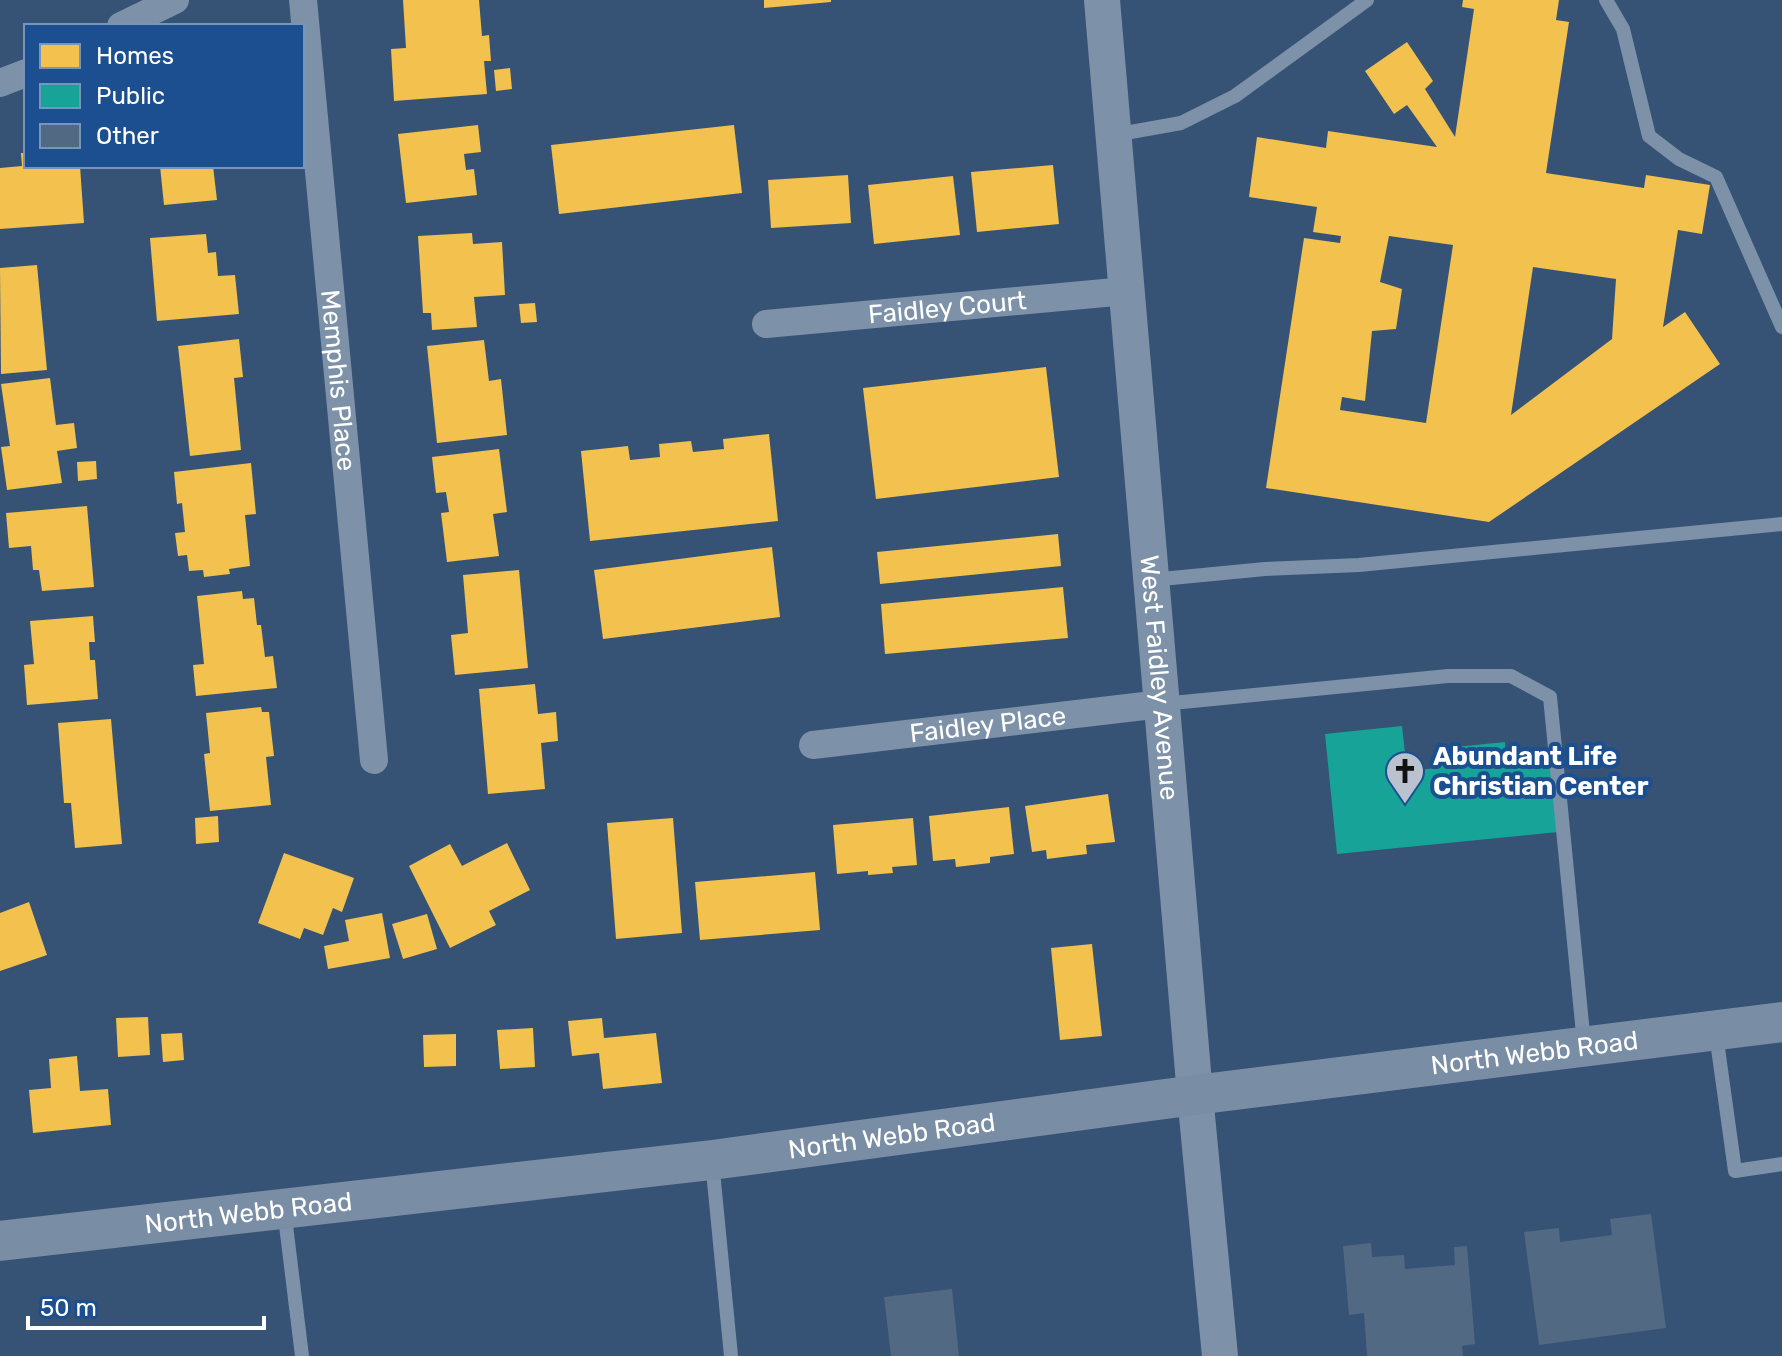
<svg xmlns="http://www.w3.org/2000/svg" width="1782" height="1356" font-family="Rubik,sans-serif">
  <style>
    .homes { fill: #f2c14e; fill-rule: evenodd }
    .public { fill: #17a398 }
    .building { fill: #526984 }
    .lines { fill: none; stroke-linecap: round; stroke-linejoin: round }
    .service { stroke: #7d92a8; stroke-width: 14 }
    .minor { stroke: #7d92a8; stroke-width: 28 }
    .tertiary { stroke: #7d92a8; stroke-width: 36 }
    .secondary { stroke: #798da4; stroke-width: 40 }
    .labels { text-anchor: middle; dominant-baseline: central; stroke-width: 8; stroke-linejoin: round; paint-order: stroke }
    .street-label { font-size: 26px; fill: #fff; stroke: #1b4f8f }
    .poi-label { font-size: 26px; font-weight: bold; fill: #fff; stroke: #1b4f8f; text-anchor: start }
  </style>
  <rect width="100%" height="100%" fill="#365274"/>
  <g class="homes">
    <polygon points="403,0 479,0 482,36 489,35 491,61 484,61 487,94 394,101 391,49 406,48"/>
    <polygon points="764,0 831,0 831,2 764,8"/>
    <path d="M1463 0H1559L1556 20 1569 22 1546 173 1644 188 1646 175 1710 185 1702 234 1678 230 1663 327 1685 312 1720 364 1489 522 1266 488 1304 238 1340 243 1341 236 1313 232 1317 207 1249 197 1257 137 1326 148 1328 131 1437 147 1407 105 1394 114 1365 71 1407 42 1433 81 1425 89 1455 137 1474 9 1462 7ZM1389 236 1453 245 1426 423 1340 410 1342 397 1365 401 1372 331 1396 329 1402 289 1380 282ZM1533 267 1616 279 1612 339 1511 415Z"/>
    <polygon points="510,68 512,89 496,91 494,70"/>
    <polygon points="478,125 481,152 464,154 466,170 474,169 477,195 406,203 398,134"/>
    <polygon points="734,125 742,193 559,214 551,145"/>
    <polygon points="21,153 26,153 26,166 80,166 84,223 0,229 0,168 22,166"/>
    <polygon points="1053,165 1059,224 977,232 971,172"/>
    <polygon points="160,166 213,166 217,200 164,205"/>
    <polygon points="848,175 851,223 771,228 768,180"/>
    <polygon points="953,176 960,235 874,244 868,185"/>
    <polygon points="472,233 473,244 502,242 505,295 474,297 477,327 432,330 431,313 423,313 418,236"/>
    <polygon points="206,234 208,253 216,252 218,276 235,275 239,314 157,321 150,238"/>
    <polygon points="37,265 47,370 1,374 0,268"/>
    <polygon points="535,303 537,322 521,323 519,304"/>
    <polygon points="239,339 243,377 234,378 241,450 190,456 178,346"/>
    <polygon points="484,340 489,381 501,379 507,435 437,443 427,346"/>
    <polygon points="1046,367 1059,477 876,499 863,388"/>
    <polygon points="50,378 56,425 74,423 77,448 57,451 62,483 7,490 1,447 10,446 1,384"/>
    <polygon points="769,434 778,521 590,541 581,451 628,446 630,460 660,457 659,444 691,441 693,452 724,449 723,439"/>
    <polygon points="499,449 507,512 493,514 499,556 447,562 441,513 449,512 446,492 436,493 432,457"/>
    <polygon points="96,461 97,479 78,481 77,462"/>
    <polygon points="251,463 256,514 245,515 250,566 229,569 230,574 204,577 203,570 189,571 187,555 178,556 175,533 185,532 182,503 177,504 174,472"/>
    <polygon points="87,506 94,587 42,591 39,570 33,570 31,546 9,548 6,513"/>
    <polygon points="1058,534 1061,566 880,584 877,552"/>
    <polygon points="772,547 780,617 603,639 594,570"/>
    <polygon points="519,570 528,668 455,675 451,635 468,633 463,575"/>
    <polygon points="1063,587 1068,638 885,654 881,604"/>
    <polygon points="242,591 243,599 254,598 257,625 261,625 265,657 273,656 277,688 196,696 193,665 204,664 197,596"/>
    <polygon points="93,616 95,642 89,642 90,660 95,660 98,699 27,705 24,665 34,664 30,621"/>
    <polygon points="535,684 538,714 556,712 558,741 541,743 545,789 488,794 479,689"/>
    <polygon points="261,707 262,712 269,712 274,756 266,757 271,805 210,811 204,754 210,753 206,713"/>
    <polygon points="111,719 122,844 75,848 71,803 64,803 58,723"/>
    <polygon points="1108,794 1115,842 1086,845 1087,854 1047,859 1046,850 1032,852 1025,806"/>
    <polygon points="1009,807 1014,854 990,857 990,863 956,867 955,859 933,861 929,816"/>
    <polygon points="218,816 219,842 196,844 195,818"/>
    <polygon points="673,818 682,933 616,939 607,823"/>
    <polygon points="913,818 917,865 892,867 893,873 868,875 868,871 837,874 833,825"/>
    <polygon points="507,843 530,890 489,911 496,925 450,948 409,866 450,844 462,866"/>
    <polygon points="284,853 354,878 342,912 333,908 323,935 304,928 300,939 258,923"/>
    <polygon points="815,872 820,930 700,940 695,882"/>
    <polygon points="29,902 47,955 0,971 0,913"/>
    <polygon points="382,913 390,958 328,969 324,946 349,941 345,920"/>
    <polygon points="427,914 437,949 403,959 392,924"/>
    <polygon points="1092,944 1102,1036 1060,1040 1051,948"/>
    <polygon points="148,1017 150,1055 118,1057 116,1018"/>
    <polygon points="602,1018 604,1038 656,1033 662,1083 603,1089 599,1053 572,1056 568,1021"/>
    <polygon points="533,1028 535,1067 500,1069 497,1030"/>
    <polygon points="182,1033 184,1060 163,1062 161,1034"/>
    <polygon points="456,1034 456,1066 424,1067 423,1035"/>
    <polygon points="77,1056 80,1091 108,1089 111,1125 33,1133 29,1090 51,1088 49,1059"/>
  </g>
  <polygon class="public" points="1402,726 1407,771 1437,768 1435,749 1505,742 1506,760 1551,756 1558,832 1337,854 1325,734"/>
  <g class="building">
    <polygon points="1651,1214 1666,1328 1539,1345 1524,1232 1559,1228 1560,1242 1612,1235 1610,1219"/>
    <polygon points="1371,1243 1372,1257 1404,1255 1405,1269 1455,1265 1454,1247 1467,1246 1475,1344 1462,1346 1463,1356 1367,1356 1364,1313 1349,1315 1343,1246"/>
    <polygon points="952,1289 959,1356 891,1356 884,1297"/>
  </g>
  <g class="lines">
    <g class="service">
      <polyline points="1606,0 1623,29 1649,136 1679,159 1716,177 1782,327"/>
      <polyline points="1114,135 1181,123 1235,96 1367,0"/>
      <polyline points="1151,580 1265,569 1359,565 1782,524"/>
      <polyline points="1162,704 1448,676 1511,676 1550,697 1584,1044"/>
      <polyline points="1716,1034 1735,1171 1782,1164"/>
      <polyline points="712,1161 731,1356"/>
      <polyline points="284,1209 302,1356"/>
    </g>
    <g class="minor">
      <path id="s1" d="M303 0 374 760"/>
      <polyline points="121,26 175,0"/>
      <polyline points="0,83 26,73"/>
      <path id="s2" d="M766 324 1126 291"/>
      <path id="s3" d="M813 745 1161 704"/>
    </g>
    <path class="tertiary" id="s4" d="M1102 0 1195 1095 1220 1356"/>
    <path class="secondary" id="s5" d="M0 1241 712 1160 1195 1095 1782 1022"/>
  </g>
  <defs>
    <symbol id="church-pin" viewBox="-11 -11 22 30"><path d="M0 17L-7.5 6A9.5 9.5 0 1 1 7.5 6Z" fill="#b9c2ce" stroke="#1b4f8f"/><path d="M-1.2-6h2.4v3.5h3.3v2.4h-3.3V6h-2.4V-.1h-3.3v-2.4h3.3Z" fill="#111"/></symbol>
  </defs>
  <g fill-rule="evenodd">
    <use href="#church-pin" x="1383" y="749" width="44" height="60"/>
  </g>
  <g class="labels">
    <g class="street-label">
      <text stroke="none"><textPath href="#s2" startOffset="182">Faidley Court</textPath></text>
      <text stroke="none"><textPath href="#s1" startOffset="382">Memphis Place</textPath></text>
      <text stroke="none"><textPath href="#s4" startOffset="680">West Faidley Avenue</textPath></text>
      <text stroke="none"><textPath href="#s3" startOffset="176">Faidley Place</textPath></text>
      <text stroke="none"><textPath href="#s5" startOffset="1546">North Webb Road</textPath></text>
      <text stroke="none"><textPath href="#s5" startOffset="898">North Webb Road</textPath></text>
      <text stroke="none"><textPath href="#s5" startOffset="250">North Webb Road</textPath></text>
    </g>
    <g class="poi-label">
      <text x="1433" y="756">Abundant Life<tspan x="1433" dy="30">Christian Center</tspan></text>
    </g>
  </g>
  <rect x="24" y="24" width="280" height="144" fill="#1b4f8f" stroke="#7695bc" stroke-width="2"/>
  <rect x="40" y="44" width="40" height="24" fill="#f2c14e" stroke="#7695bc" stroke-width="2"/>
  <text x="96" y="64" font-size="24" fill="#ffffff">Homes</text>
  <rect x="40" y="84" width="40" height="24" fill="#17a398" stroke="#7695bc" stroke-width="2"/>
  <text x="96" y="104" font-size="24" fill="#ffffff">Public</text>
  <rect x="40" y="124" width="40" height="24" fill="#526984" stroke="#7695bc" stroke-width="2"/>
  <text x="96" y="144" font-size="24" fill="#ffffff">Other</text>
  <path d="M28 1316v12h236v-12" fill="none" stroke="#ffffff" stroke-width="4"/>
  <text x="40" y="1316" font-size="24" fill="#ffffff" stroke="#1b4f8f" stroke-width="6" paint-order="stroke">50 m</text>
</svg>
